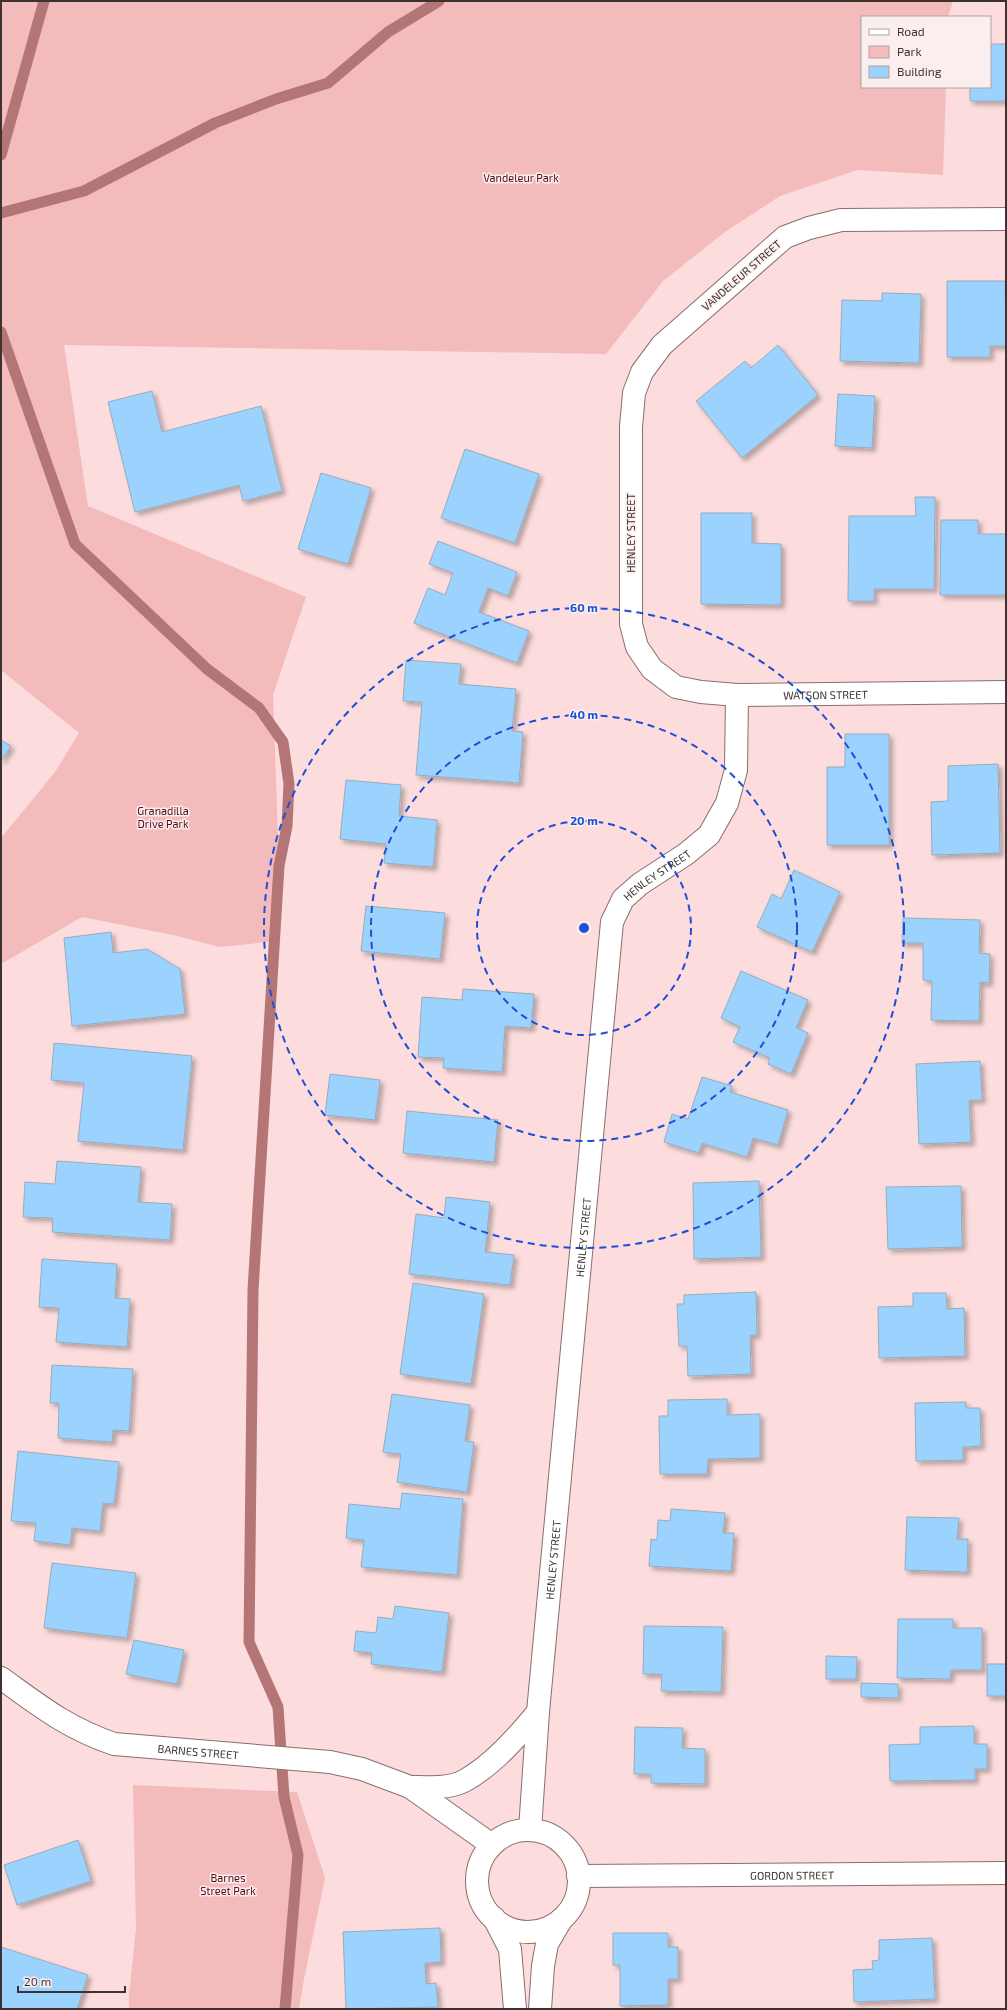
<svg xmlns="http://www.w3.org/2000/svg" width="1007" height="2010" font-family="'Exo 2',sans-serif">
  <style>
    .green { fill: #f4bbbc }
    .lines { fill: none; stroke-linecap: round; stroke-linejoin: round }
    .stream { stroke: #b47577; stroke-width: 11 }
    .building { fill: #9cd3fe; stroke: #96acbe; filter: url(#shadow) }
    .minor-casing { stroke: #8a6e6e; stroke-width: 24 }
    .minor { stroke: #fff; stroke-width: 22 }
    .ring { fill: none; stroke: #1d4ed8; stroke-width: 2; stroke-dasharray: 7 5 }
    .labels { text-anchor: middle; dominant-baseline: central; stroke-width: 3; stroke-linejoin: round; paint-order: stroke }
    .park-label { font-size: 11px; fill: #570b18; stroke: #fbeeee }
    .street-label { font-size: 11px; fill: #3d3131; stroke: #fbeeee }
    .centre { fill: #1d4ed8; stroke: #fbeeee; stroke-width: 2 }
    .ring-label { font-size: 12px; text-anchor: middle; font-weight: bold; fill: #1d4ed8; stroke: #fbeeee; stroke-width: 3; stroke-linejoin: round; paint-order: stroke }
  </style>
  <defs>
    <filter id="shadow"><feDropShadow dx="3.5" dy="3.5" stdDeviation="2" flood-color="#0004"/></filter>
  </defs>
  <rect width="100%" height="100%" fill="#fcdcdc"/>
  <g class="green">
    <polygon points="1,1 953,1 948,17 862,17 862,87 946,87 943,175 857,170 780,196 725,232 663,281 606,354 64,345 88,506 306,597 273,695 279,866 276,941 220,947 173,935 82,917 1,964 1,838 55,772 79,733 1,670"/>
    <polygon points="133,1785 297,1792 325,1878 304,1979 299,2009 129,2009 129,1995 136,1929"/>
  </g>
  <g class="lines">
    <g class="stream">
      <polyline points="1,155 44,1"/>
      <polyline points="1,213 84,191 215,123 276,99 328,83 388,32 439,1"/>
      <polyline points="1,332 75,544 207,669 259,708 283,742 289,784 287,826 279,866 253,1290 249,1642 278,1707 284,1797 298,1855 285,2009"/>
    </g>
  </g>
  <g class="building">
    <polygon points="990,44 1006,44 1006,101 970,101 970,87 990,87"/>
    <polygon points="947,281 1005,281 1006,346 990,346 990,357 947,357"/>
    <polygon points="882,293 921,294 919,363 840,361 842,300 882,301"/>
    <polygon points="778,345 818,395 742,458 696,401 745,361 751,368"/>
    <polygon points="152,391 162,432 261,406 282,491 243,501 239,485 135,512 108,402"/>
    <polygon points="838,394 875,396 872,448 835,446"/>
    <polygon points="465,449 539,474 515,543 441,518"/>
    <polygon points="321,473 371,488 348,564 298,549"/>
    <polygon points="915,497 935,497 934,589 874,589 874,601 848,601 849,516 916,516"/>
    <polygon points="701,513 752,513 752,543 781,544 781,605 701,604"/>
    <polygon points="941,520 978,520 978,534 1006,534 1006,595 940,595"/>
    <polygon points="438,541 517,572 508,596 488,588 479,612 529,631 517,663 414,623 428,588 445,595 453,573 429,564"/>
    <polygon points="406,660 461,664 459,684 516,689 512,731 523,732 519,783 416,775 422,702 403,701"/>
    <polygon points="845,734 889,734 889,845 827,845 827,767 845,767"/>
    <polygon points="1,740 11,746 1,761"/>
    <polygon points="998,764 1000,853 932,855 931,802 948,801 948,766"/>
    <polygon points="346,780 401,785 399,816 437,820 433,867 384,863 386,844 340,839"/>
    <polygon points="794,870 840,892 812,952 757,927 772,894 781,899"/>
    <polygon points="366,906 445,913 440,959 361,951"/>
    <polygon points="903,918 980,920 979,953 990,954 989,983 980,982 979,1021 931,1020 932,981 923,980 923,943 902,943"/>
    <polygon points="111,932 113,953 147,949 180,969 185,1014 72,1026 64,938"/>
    <polygon points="741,971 808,1000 796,1028 808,1033 791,1074 768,1064 770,1058 733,1042 740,1027 721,1018"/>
    <polygon points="463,989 534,994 531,1028 505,1026 502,1072 443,1068 444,1058 418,1057 422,997 462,1000"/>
    <polygon points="54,1043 192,1056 183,1150 78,1141 84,1083 51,1080"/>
    <polygon points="980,1061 982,1100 969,1100 971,1142 919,1144 916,1064"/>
    <polygon points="330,1074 380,1080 375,1120 325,1115"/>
    <polygon points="702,1077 732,1086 730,1092 788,1110 778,1145 753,1138 747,1157 702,1143 699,1153 664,1142 672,1114 688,1119"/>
    <polygon points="407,1111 498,1120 494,1162 403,1153"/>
    <polygon points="57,1161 141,1167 138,1202 172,1204 170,1240 52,1232 53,1218 23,1217 25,1182 55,1184"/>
    <polygon points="759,1181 761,1257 694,1259 693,1183"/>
    <polygon points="961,1186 962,1247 888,1249 886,1187"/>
    <polygon points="446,1197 490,1202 485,1252 514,1255 510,1285 409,1274 416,1214 444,1218"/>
    <polygon points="42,1259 117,1264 115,1298 130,1299 127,1347 56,1342 59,1308 39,1307"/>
    <polygon points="413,1283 484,1294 471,1384 400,1374"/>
    <polygon points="756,1292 757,1335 750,1335 751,1374 688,1376 687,1346 679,1346 677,1304 684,1304 684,1295"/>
    <polygon points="913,1293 946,1293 947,1309 964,1308 965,1356 879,1358 878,1307 913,1306"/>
    <polygon points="52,1365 133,1369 129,1431 113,1430 112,1442 58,1438 59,1403 50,1403"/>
    <polygon points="392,1394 470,1405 465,1441 474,1442 467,1492 397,1482 401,1454 383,1452"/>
    <polygon points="727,1399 727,1415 760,1414 760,1458 708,1459 707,1474 660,1474 659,1416 668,1416 668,1400"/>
    <polygon points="966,1402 966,1408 980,1408 981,1446 963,1447 963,1460 916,1461 915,1403"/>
    <polygon points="18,1451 119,1462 114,1504 103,1503 100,1531 72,1528 70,1545 34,1541 36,1523 11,1521"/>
    <polygon points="402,1493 463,1499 457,1575 361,1567 364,1540 346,1538 349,1504 400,1509"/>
    <polygon points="671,1509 725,1513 723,1533 734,1533 731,1571 649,1566 651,1539 657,1540 658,1520 670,1521"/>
    <polygon points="907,1517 959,1518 957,1539 968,1539 967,1572 905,1570"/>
    <polygon points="52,1563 136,1573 127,1638 44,1628"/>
    <polygon points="395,1606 449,1613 442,1672 371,1664 372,1653 354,1651 356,1631 376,1633 378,1617 393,1619"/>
    <polygon points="898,1619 953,1619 953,1628 982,1628 982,1670 951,1670 950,1679 897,1678"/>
    <polygon points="644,1626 723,1627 721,1692 661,1691 662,1674 643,1674"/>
    <polygon points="134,1640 184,1650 177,1684 126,1674"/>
    <polygon points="826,1656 857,1657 856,1679 826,1679"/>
    <rect x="987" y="1664" width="19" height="32"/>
    <polygon points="861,1683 898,1684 898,1698 861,1697"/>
    <polygon points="974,1726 974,1744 987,1744 987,1769 975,1769 975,1780 890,1781 889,1745 920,1744 920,1727"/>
    <polygon points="635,1727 683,1728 682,1748 705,1749 705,1784 651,1783 651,1774 634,1774"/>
    <polygon points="78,1840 91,1881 17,1905 4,1865"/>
    <polygon points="440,1928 441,1962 425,1963 426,1984 436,1983 438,2007 346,2009 343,1932"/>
    <polygon points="613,1933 668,1933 668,1947 678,1947 678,1979 668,1979 668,2005 620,2006 620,1965 613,1965"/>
    <polygon points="932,1938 935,1999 854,2002 853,1970 873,1969 872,1961 879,1960 879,1940"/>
    <polygon points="1,1947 88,1975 77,2009 1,2009"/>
  </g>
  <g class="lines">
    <defs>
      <g id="minor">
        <path id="s1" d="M1006 219 841 220 809 228 785 237 662 345 642 372 634 393 631 427V624L637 647 652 669 676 687 701 692 737 695 1006 692"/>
        <path id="s2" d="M1 1678C40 1706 67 1728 114 1744L330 1762 362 1769 410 1787 492 1845"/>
        <path d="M410 1787C427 1787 449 1789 464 1781 492 1766 518 1736 538 1712"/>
        <path id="s3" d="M530 1830 538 1712 612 922 623 899 640 884 686 854 709 835 727 803 736 770 737 695"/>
        <circle cx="528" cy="1881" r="51"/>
        <path id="s4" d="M578 1876 1006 1873"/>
        <polyline points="494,1918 510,1949 515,2009"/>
        <polyline points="540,2009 543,1966 547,1944 561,1920"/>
      </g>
    </defs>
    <use href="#minor" class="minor-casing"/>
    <use href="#minor" class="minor"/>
  </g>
  <g class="ring">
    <circle cx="584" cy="928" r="107"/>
    <circle cx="584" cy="928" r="213"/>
    <circle cx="584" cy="928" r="320"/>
  </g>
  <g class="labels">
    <g class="park-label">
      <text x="521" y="177">Vandeleur Park</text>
      <text x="163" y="810">Granadilla<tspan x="163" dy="13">Drive Park</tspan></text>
      <text x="228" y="1877">Barnes<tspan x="228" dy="13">Street Park</tspan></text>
    </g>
    <g class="street-label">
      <text transform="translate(741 275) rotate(-41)">VANDELEUR STREET</text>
      <text transform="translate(630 533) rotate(-90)">HENLEY STREET</text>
      <text stroke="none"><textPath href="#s1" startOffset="905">WATSON STREET</textPath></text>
      <text stroke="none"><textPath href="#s3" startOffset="979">HENLEY STREET</textPath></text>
      <text stroke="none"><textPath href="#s3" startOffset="595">HENLEY STREET</textPath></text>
      <text stroke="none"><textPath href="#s3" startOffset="271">HENLEY STREET</textPath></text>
      <text stroke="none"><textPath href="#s2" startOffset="216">BARNES STREET</textPath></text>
      <text stroke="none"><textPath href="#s4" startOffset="214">GORDON STREET</textPath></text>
    </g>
  </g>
  <circle cx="584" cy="928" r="6" class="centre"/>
  <g class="ring-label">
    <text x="584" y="612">60 m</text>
    <text x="584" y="719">40 m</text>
    <text x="584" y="825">20 m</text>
  </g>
  <rect width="1007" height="2010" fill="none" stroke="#3d3131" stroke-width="4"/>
  <rect x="861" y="16" width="130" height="72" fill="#fbeeee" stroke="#afa2a2"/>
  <rect x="869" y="29" width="20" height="6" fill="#ffffff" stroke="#afa2a2"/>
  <text x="897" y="36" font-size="12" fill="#3d3131">Road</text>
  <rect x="869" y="46" width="20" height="12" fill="#f4bbbc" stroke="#afa2a2"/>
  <text x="897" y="56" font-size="12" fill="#3d3131">Park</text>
  <rect x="869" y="66" width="20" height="12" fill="#9cd3fe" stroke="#afa2a2"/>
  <text x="897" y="76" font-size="12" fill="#3d3131">Building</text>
  <path d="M18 1986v6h107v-6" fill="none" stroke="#3d3131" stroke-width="2"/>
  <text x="24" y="1986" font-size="12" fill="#3d3131" stroke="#fbeeee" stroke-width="3" paint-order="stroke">20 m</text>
</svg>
